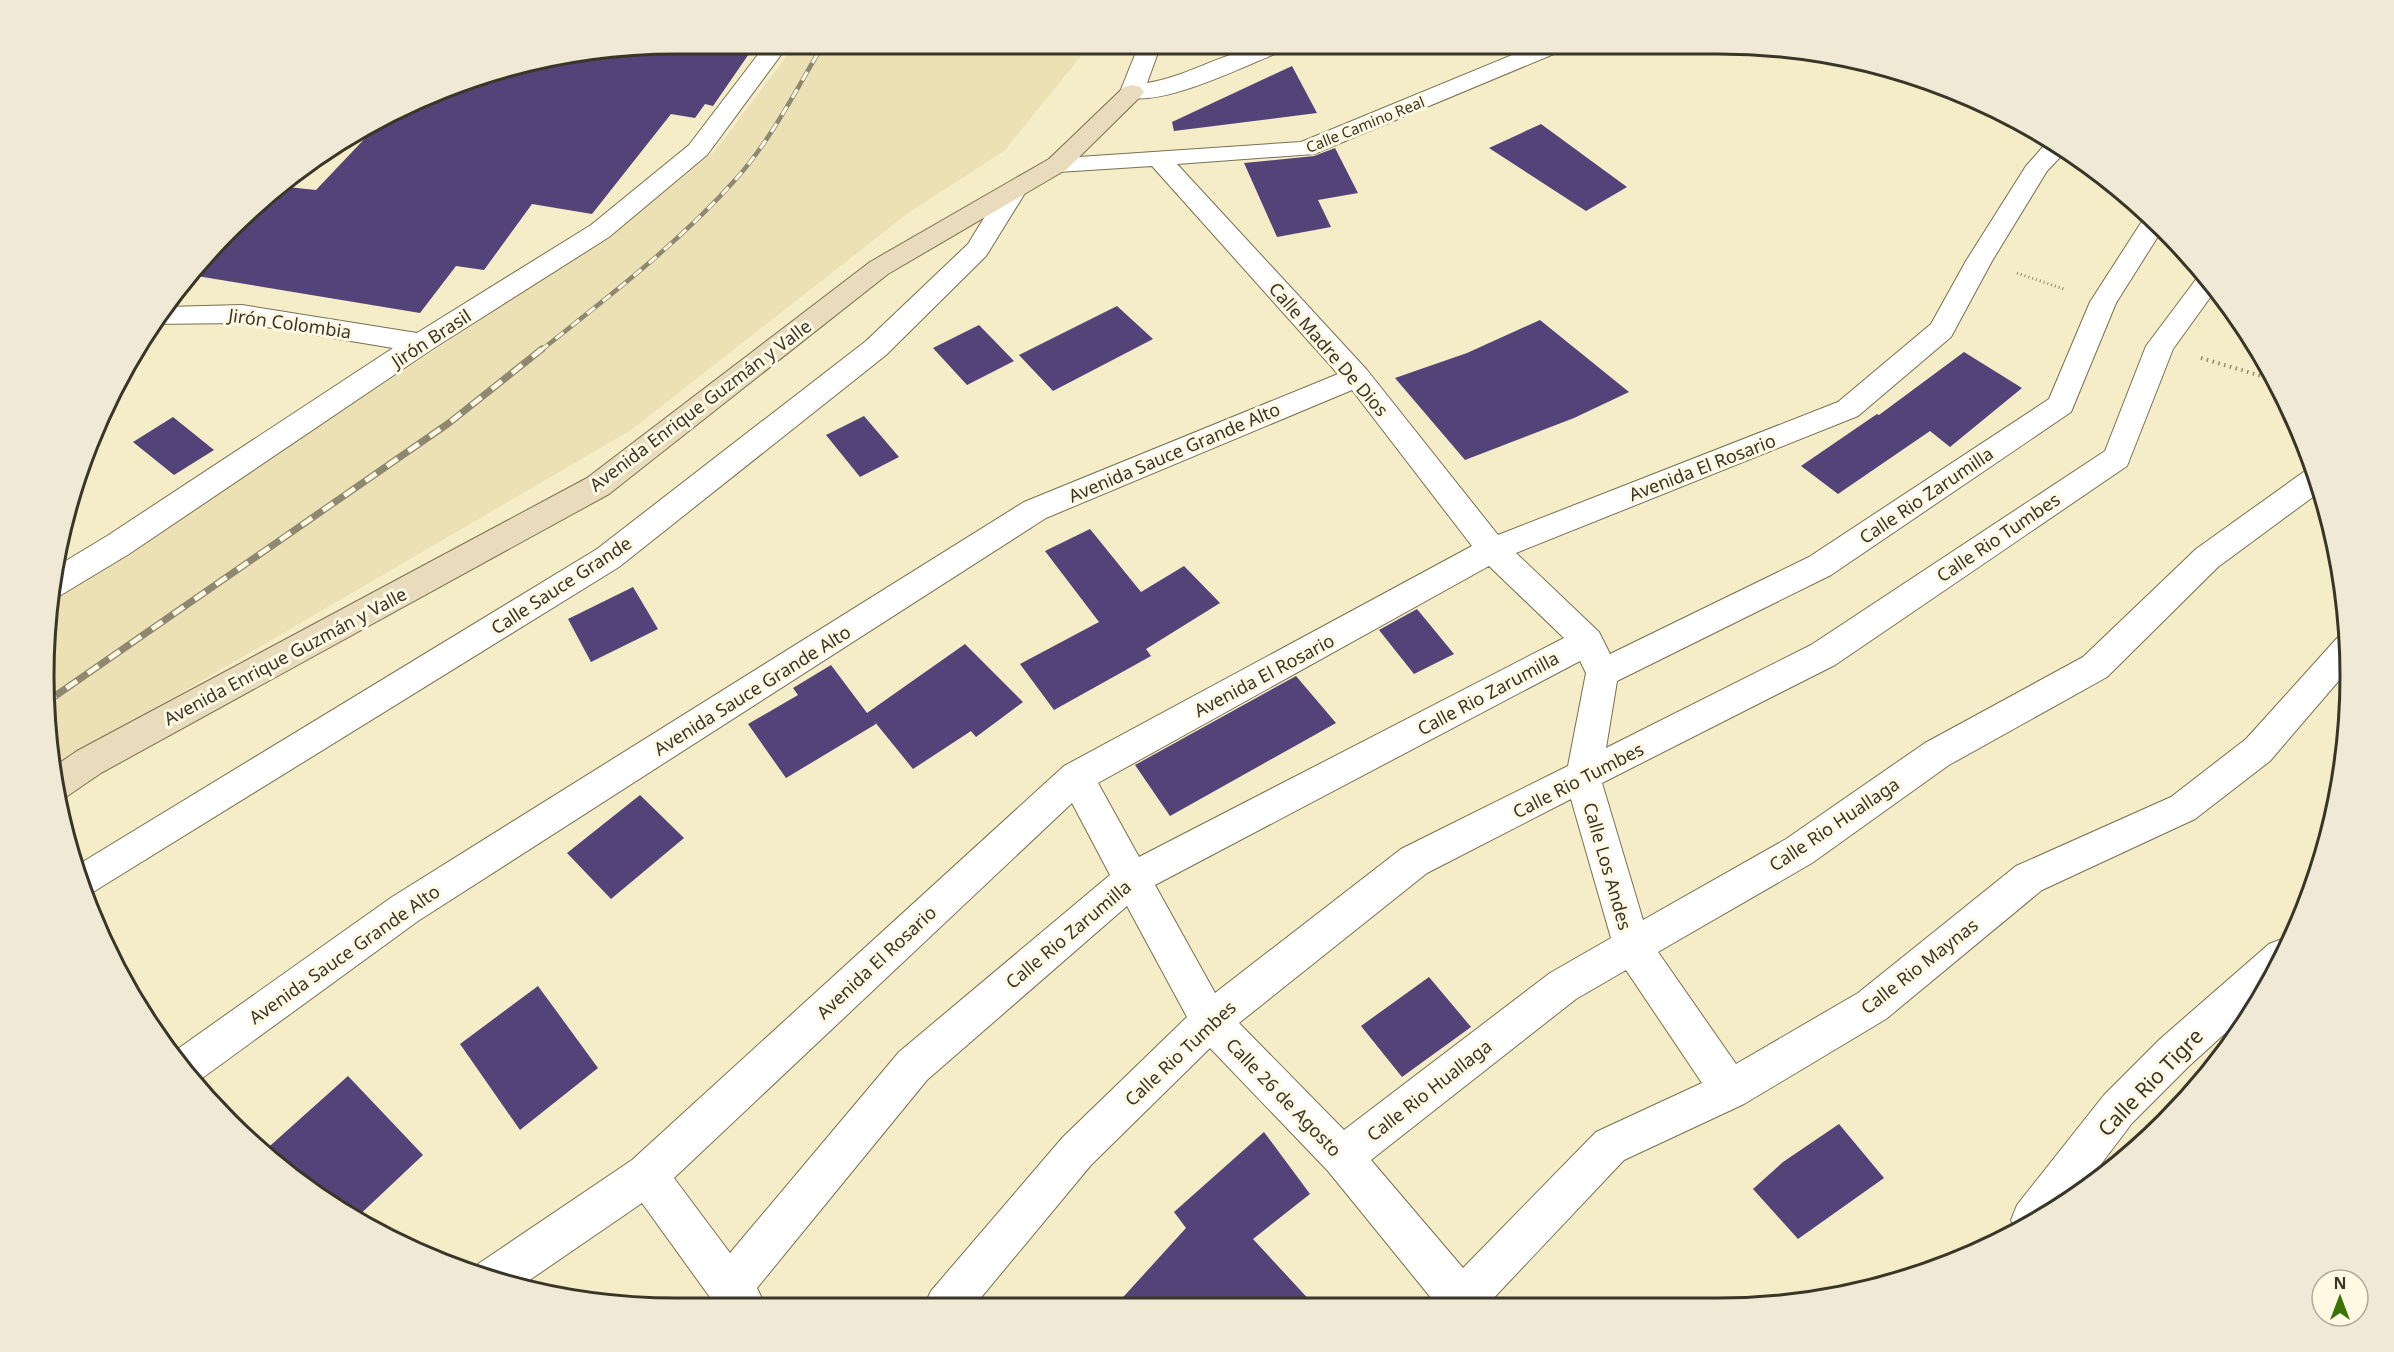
<svg xmlns="http://www.w3.org/2000/svg" width="2394" height="1352" font-family="'Noto Sans',sans-serif">
  <style>
    .built { fill: #ece0b5 }
    .building { fill: #534379 }
    .lines { fill: none; stroke-linecap: round; stroke-linejoin: round }
    .street-casing { stroke: #797050; stroke-width: 2 }
    .secondary-casing { stroke: #797050; stroke-width: 2 }
    .path-far1 { stroke: #8f8971; stroke-width: 3; stroke-dasharray: 1 3; stroke-linecap: butt }
    .path { stroke: #8f8971; stroke-width: 4; stroke-dasharray: 1.5 4.5; stroke-linecap: butt }
    .street { fill: #fff; fill-rule: evenodd }
    .secondary { fill: #e8dcbc; fill-rule: evenodd }
    .rail-far1-casing { stroke: #8e8870; stroke-width: 4.5 }
    .rail-casing { stroke: #8e8870; stroke-width: 7 }
    .rail-far1 { stroke: #fff9e4; stroke-width: 3; stroke-dasharray: 10; stroke-linecap: butt }
    .rail { stroke: #fff9e4; stroke-width: 4.5; stroke-dasharray: 13; stroke-linecap: butt }
    .labels { text-anchor: middle; dominant-baseline: central; stroke-width: 6; stroke-linejoin: round; paint-order: stroke }
    .far-street-label { font-size: 15px; fill: #393527; stroke: #fff9e4 }
    .street-label { font-size: 18px; fill: #393527; stroke: #fff9e4 }
    .near-street-label { font-size: 21px; fill: #393527; stroke: #fff9e4 }
    .rim { fill: none; stroke: #393527; stroke-width: 3 }
  </style>
  <rect width="100%" height="100%" fill="#f5ecc8"/>
  <polygon class="built" points="1088,47 1004,151 908,213 631,430 52,768 45,717 49,600 526,291 631,219 715,151 793,48"/>
  <g class="building">
    <polygon points="753,48 713,106 705,104 695,118 671,114 592,214 532,204 484,270 456,266 420,313 191,275 229,229 278,186 316,190 389,113 473,77 593,49"/>
    <polygon points="1292,66 1317,113 1174,131 1172,122"/>
    <polygon points="1541,124 1627,187 1586,211 1489,148"/>
    <polygon points="1335,148 1358,193 1318,200 1331,227 1277,237 1244,163 1314,156"/>
    <polygon points="1117,306 1153,339 1053,391 1019,355"/>
    <polygon points="1540,320 1629,392 1574,418 1465,460 1395,378 1467,353"/>
    <polygon points="979,325 1014,361 967,385 933,348"/>
    <polygon points="1964,352 2022,388 1950,447 1930,431 1838,494 1801,466 1877,414 1879,415"/>
    <polygon points="864,416 899,457 860,477 826,435"/>
    <polygon points="173,417 214,450 174,475 133,442"/>
    <polygon points="1090,529 1141,592 1184,566 1220,603 1146,649 1151,656 1054,710 1020,664 1099,622 1045,551"/>
    <polygon points="633,587 658,629 591,662 568,619"/>
    <polygon points="1417,609 1454,654 1414,674 1379,630"/>
    <polygon points="965,644 1023,702 976,737 971,731 913,769 874,721 876,724 786,778 748,724 798,695 793,688 831,665 867,713"/>
    <polygon points="1296,676 1336,723 1170,816 1135,765"/>
    <polygon points="640,795 684,838 611,899 567,853"/>
    <polygon points="1429,977 1471,1027 1402,1077 1361,1026"/>
    <polygon points="538,986 598,1068 520,1130 460,1044"/>
    <polygon points="348,1076 423,1155 354,1220 262,1153"/>
    <polygon points="1839,1124 1884,1178 1798,1239 1753,1189 1783,1162"/>
    <polygon points="1264,1132 1310,1194 1253,1239 1314,1305 1116,1305 1186,1228 1174,1212"/>
  </g>
  <g class="lines">
    <defs>
      <g id="street">
        <path d="M1534 46H1564L1561 51 1314 154 1177 164 1367 370 1498 535 1838 402 1931 324 1966 261 2026 166 2049 140 2066 151 2047 171 1992 261 1951 337 1858 416 1516 553 1599 632 1610 654 1809 557 2049 399 2090 302 2146 215 2162 230 2116 303 2071 412 1831 575 1617 681 1606 748 1811 645 2105 451 2146 346 2200 274 2203 273 2217 288 2173 349 2127 466 1835 665 1602 783 1643 920 1786 839 1925 743 2083 657 2196 549 2305 471 2313 469 2321 491 2218 567 2107 677 1949 765 1812 863 1658 952 1736 1064 1858 993 2016 866 2171 797 2246 739 2338 637 2349 633 2348 670 2270 761 2195 819 2042 890 1886 1019 1744 1104 1624 1160 1488 1304H1436L1328 1171 1210 1048 1091 1165 974 1306H924L931 1291 1063 1137 1187 1017 1127 906 927 1080 757 1288 766 1307H717L642 1203 518 1288 475 1271 478 1264 632 1160 1064 766 1472 546 1352 390 1046 518 418 921 194 1084 172 1053 392 897 1024 502 1338 374 1152 166 1058 172 1049 169 1046 164 1049 159 1301 142ZM1489 566 1564 638 1139 857 1098 783ZM1580 661 1586 673 1568 766 1401 849 1215 993 1155 885ZM1571 799 1611 938 1550 973 1344 1130 1239 1023 1427 873ZM1072 803 1110 875 899 1052 730 1253 674 1178ZM1626 970 1702 1083 1596 1132 1463 1268 1371 1160 1576 999Z"/>
        <path d="M1138 47H1160L1147 83C1194 76 1236 42 1283 47L1280 52C1241 67 1164 107 1124 97L1120 92Z"/>
        <polygon points="763,48 786,48 707,155 609,237 431,350 129,554 61,595 49,598 54,568 107,536 393,348 242,323 151,324 165,307 242,305 417,333 591,225 689,145"/>
        <polygon points="1012,185 1021,187 1025,193 986,256 886,355 619,567 85,897 76,866 597,549 866,341 968,244 1003,187"/>
        <polygon points="2282,939 2289,942 2266,993 2255,1006 2188,1067 2132,1123 2077,1196 2015,1229 2011,1220 2017,1205 2104,1095 2160,1039 2269,944"/>
      </g>
      <polygon id="secondary" points="1132,85 1140,87 1144,92 1140,97 1067,169 888,274 609,494 101,773 66,797 56,801 52,768 77,751 587,478 870,262 1049,159 1124,87"/>
    </defs>
    <use href="#street" class="street-casing"/>
    <use href="#secondary" class="secondary-casing"/>
    <polyline class="path-far1" points="2017,273 2064,289"/>
    <polyline class="path" points="2201,358 2275,380"/>
    <use href="#street" class="street"/>
    <use href="#secondary" class="secondary"/>
    <defs>
      <path id="rail-far1" d="M540 351C608 297 678 244 736 179 770 141 795 92 821 48"/>
      <polyline id="rail" points="45,703 449,423 542,349"/>
    </defs>
    <use href="#rail-far1" class="rail-far1-casing"/>
    <use href="#rail" class="rail-casing"/>
    <use href="#rail-far1" class="rail-far1"/>
    <use href="#rail" class="rail"/>
  </g>
  <g class="labels">
    <g class="far-street-label">
      <text transform="translate(1365 124) rotate(-22)">Calle Camino Real</text>
    </g>
    <g class="street-label">
      <text transform="translate(290 323) rotate(8)">Jirón Colombia</text>
      <text transform="translate(431 338) rotate(-33)">Jirón Brasil</text>
      <text transform="translate(1329 349) rotate(49)">Calle Madre De Dios</text>
      <text transform="translate(700 405) rotate(-37)">Avenida Enrique Guzmán y Valle</text>
      <text transform="translate(1174 452) rotate(-23)">Avenida Sauce Grande Alto</text>
      <text transform="translate(1702 467) rotate(-21)">Avenida El Rosario</text>
      <text transform="translate(1926 495) rotate(-34)">Calle Rio Zarumilla</text>
      <text transform="translate(1998 537) rotate(-34)">Calle Rio Tumbes</text>
      <text transform="translate(561 585) rotate(-33)">Calle Sauce Grande</text>
      <text transform="translate(285 656) rotate(-28)">Avenida Enrique Guzmán y Valle</text>
      <text transform="translate(1264 675) rotate(-28)">Avenida El Rosario</text>
      <text transform="translate(752 690) rotate(-32)">Avenida Sauce Grande Alto</text>
      <text transform="translate(1488 693) rotate(-28)">Calle Rio Zarumilla</text>
      <text transform="translate(1578 780) rotate(-27)">Calle Rio Tumbes</text>
      <text transform="translate(1834 824) rotate(-34)">Calle Rio Huallaga</text>
      <text transform="translate(1608 866) rotate(74)">Calle Los Andes</text>
      <text transform="translate(1068 934) rotate(-40)">Calle Rio Zarumilla</text>
      <text transform="translate(344 954) rotate(-35)">Avenida Sauce Grande Alto</text>
      <text transform="translate(876 962) rotate(-43)">Avenida El Rosario</text>
      <text transform="translate(1919 966) rotate(-38)">Calle Rio Maynas</text>
      <text transform="translate(1180 1053) rotate(-43)">Calle Rio Tumbes</text>
      <text transform="translate(1429 1090) rotate(-38)">Calle Rio Huallaga</text>
      <text transform="translate(1284 1097) rotate(46)">Calle 26 de Agosto</text>
    </g>
    <g class="near-street-label">
      <text transform="translate(2150 1082) rotate(-46)">Calle Rio Tigre</text>
    </g>
  </g>
  <path d="M0 0H2394V1352H0ZM676 54H1718A622 622 0 0 1 2340 676V676A622 622 0 0 1 1718 1298H676A622 622 0 0 1 54 676V676A622 622 0 0 1 676 54Z" fill="#efe9d5" fill-rule="evenodd"/>
  <path class="rim" d="M676 54H1718A622 622 0 0 1 2340 676V676A622 622 0 0 1 1718 1298H676A622 622 0 0 1 54 676V676A622 622 0 0 1 676 54Z"/>
  <g transform="translate(2340 1298)"><circle r="28" fill="#fff9e4" stroke="#b0ab98" stroke-width="1.5"/>
  <path d="M0-4.5L10 22L0 15L-10 22Z" fill="#397303"/>
  <text y="-9" font-size="16" font-weight="bold" text-anchor="middle" fill="#393527">N</text>
  </g>
</svg>
